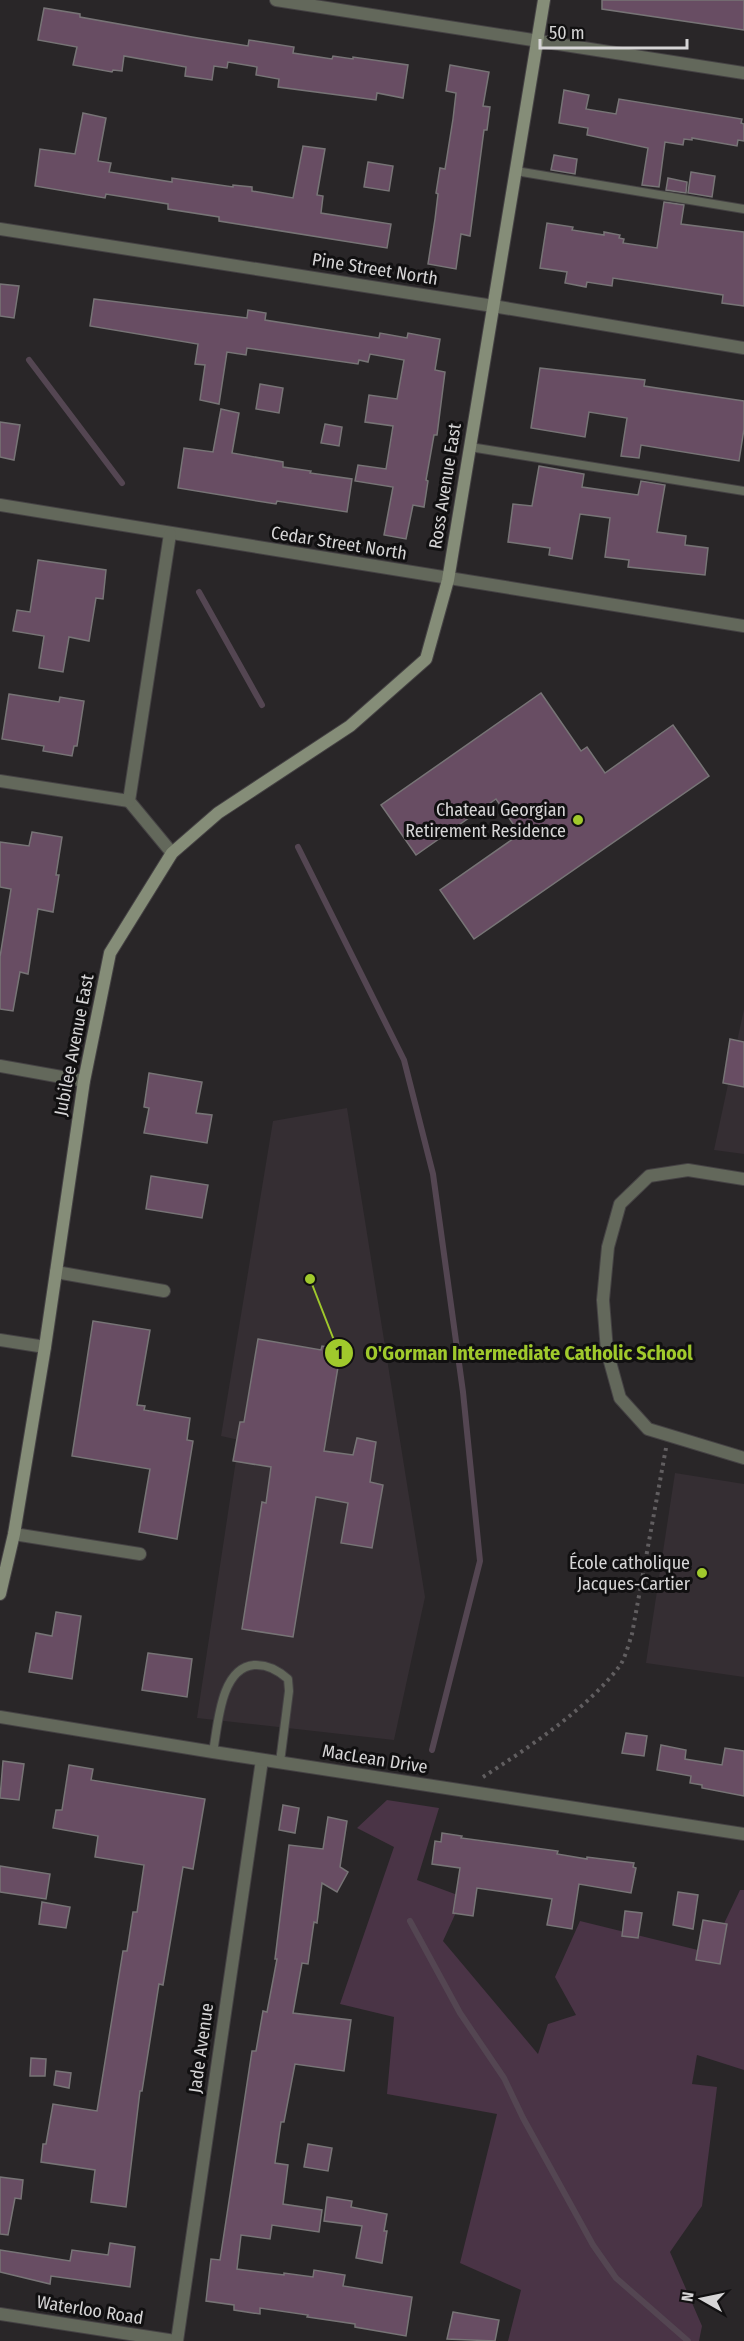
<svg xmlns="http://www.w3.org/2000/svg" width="744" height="2341" font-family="'Fira Sans Condensed',sans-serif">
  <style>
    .built { fill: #352e33 }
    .green { fill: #4a3446 }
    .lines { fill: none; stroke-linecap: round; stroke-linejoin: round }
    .stream { stroke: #544652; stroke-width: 6 }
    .building { fill: #684d63; stroke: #777476; stroke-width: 1.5 }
    .service-casing { stroke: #454244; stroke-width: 10 }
    .minor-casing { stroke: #454244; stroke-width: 14 }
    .tertiary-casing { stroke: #454244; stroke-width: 14 }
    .secondary-casing { stroke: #454244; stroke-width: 14 }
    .path { stroke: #615e60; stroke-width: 4; stroke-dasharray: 3 4.5; stroke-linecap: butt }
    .service { stroke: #63685b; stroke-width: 8 }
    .minor { stroke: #63685b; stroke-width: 12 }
    .tertiary { stroke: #63685b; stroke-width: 12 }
    .secondary { stroke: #858d78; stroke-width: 12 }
    .poi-dot { fill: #a0c92c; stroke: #111011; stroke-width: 2 }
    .labels { text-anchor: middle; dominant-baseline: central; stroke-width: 6; stroke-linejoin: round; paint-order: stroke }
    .street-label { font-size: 18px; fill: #d6d5d6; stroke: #111011 }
    .poi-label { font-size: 18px; fill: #d6d5d6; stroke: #111011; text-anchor: end }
    .leader { fill: none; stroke: #a0c92c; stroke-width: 2 }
    .callout-dot { fill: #a0c92c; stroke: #111011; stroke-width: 2 }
    .mark-label { font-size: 18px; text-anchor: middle; font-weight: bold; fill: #111 }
    .callout-label { font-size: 20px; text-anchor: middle; font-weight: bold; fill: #a0c92c; stroke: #111011; stroke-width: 6; stroke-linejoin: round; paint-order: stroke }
  </style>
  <rect width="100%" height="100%" fill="#292628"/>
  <g class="built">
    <polygon points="744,1009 744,1154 714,1150"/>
    <polygon points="347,1108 425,1597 394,1740 197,1718 239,1440 221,1436 273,1121"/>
    <polygon points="675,1473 744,1484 744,1677 646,1663"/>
  </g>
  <polygon class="green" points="387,1800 439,1808 417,1880 463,1897 443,1941 538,2054 548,2024 576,2015 555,1977 580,1921 710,1953 740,1890 744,1890 744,2070 697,2055 692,2084 717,2087 702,2206 670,2252 702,2326 699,2341 508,2341 521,2290 460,2263 497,2114 387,2094 394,2017 340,2004 394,1847 357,1828"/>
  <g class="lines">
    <g class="stream">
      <polyline points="29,360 122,483"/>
      <polyline points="199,592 262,705"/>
      <polyline points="298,847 404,1060 433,1174 463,1392 480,1561 432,1750"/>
      <polyline points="410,1921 460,2013 504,2078 523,2118 593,2245 616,2278 688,2341"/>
    </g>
  </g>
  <g class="building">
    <polygon points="602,0 744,0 744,30 602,9"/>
    <polygon points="44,8 80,14 80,17 192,37 248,46 249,40 294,47 293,53 332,59 333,56 353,59 353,57 408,65 403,98 377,93 376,100 278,87 279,79 256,75 257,67 228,62 227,68 214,66 212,80 185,76 186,67 124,56 122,71 113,70 112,72 73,65 77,47 38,40"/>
    <polygon points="450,65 489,72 483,106 490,107 487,130 484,130 470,236 461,234 456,269 428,264 435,219 438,194 436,193 440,168 445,169 453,119 456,93 446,91"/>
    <polygon points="564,90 589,95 586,109 616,114 619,99 742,119 741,123 744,124 744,141 738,140 737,146 692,138 692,140 684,139 683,145 665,142 659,187 642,185 648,148 587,135 588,128 559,123"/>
    <polygon points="83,113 106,118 98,161 111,163 109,172 172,182 172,178 233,187 233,185 252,187 252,191 293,198 303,146 325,149 317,195 323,196 321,213 391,224 387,248 219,221 219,217 168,209 168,204 106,194 105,198 35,186 40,149 75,154"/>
    <polygon points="554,155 577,159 575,174 551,170"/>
    <polygon points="368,162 393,166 389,191 364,187"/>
    <polygon points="691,172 715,176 712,197 688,193"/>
    <polygon points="668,178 687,182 686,193 666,190"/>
    <polygon points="664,202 684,205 681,224 744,232 744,306 722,303 723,295 613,278 612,286 587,282 586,287 565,283 567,272 540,268 547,223 573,227 572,230 604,235 604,232 620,235 619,238 624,239 623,243 657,248"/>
    <polygon points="0,284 19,286 14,318 0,316"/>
    <polygon points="94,299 247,318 248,310 266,313 265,320 379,338 380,333 407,338 408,333 440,339 435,370 445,372 437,435 434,435 426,480 428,481 424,507 413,505 406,539 384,535 393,487 355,481 358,465 386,469 393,426 365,422 369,395 397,399 404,360 370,354 368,362 359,360 358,364 247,348 246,355 227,352 219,404 200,400 205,365 195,364 198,344 90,326"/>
    <polygon points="540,368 645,380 644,386 744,401 744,429 739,461 641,445 639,458 621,456 627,418 589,412 585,437 531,428"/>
    <polygon points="260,384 283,388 279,413 256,409"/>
    <polygon points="221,409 239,413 232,453 283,462 283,467 311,471 310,473 352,479 347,512 277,501 276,504 178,488 184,448 213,452"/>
    <polygon points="0,422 20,425 14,460 0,457"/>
    <polygon points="325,424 342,427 339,446 321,443"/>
    <polygon points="539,466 584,474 582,487 638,495 641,481 665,485 657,532 686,536 685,545 708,548 705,575 628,567 629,560 605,557 610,518 580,514 572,559 549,555 550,548 508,542 513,504 532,506"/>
    <polygon points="38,560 106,570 103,599 96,598 89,641 69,637 63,672 39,668 44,636 13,631 17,610 30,612"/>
    <polygon points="541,693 581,751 587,747 605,773 673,725 709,776 474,939 440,890 520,834 496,799 416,855 381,805"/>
    <polygon points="9,694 59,702 60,697 84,701 77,746 74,746 72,756 43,751 44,746 2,739"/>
    <polygon points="32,832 62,837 56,875 59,875 53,912 38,909 28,974 20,972 13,1011 0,1009 0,957 11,889 0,887 0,842 29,846"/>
    <polygon points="730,1039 744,1042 744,1087 723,1083"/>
    <polygon points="149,1073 202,1082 196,1113 212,1115 207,1143 144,1133 149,1108 144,1107"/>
    <polygon points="151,1176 208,1185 202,1218 146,1209"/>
    <polygon points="93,1321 150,1330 137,1405 145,1406 144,1410 190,1418 187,1440 193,1441 177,1539 139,1532 150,1469 72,1456"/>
    <polygon points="258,1339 321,1350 322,1346 341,1349 324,1451 353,1455 357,1438 376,1442 370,1482 383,1485 372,1548 341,1543 348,1503 316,1497 293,1637 242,1629 262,1502 266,1503 271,1467 233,1461 240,1422 244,1422"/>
    <polygon points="56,1612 81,1616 72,1679 29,1672 36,1633 52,1636"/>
    <polygon points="148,1653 192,1659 187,1697 142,1690"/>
    <polygon points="626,1733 647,1736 644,1756 622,1753"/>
    <polygon points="661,1745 686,1750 685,1759 722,1765 725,1748 744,1751 744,1796 702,1788 702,1785 690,1783 691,1776 657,1770"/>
    <polygon points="3,1761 24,1764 19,1800 0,1798"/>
    <polygon points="69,1765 93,1769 91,1780 205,1799 193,1869 183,1867 163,1985 159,1984 142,2091 140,2091 126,2207 91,2202 95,2170 41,2162 43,2144 46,2144 53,2104 97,2111 123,1951 127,1951 133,1912 137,1912 144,1865 95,1857 98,1836 53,1828 56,1810 62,1810"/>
    <polygon points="283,1805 299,1808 295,1833 279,1830"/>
    <polygon points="328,1817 347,1821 340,1867 348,1872 337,1892 322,1883 317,1923 314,1922 308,1964 302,1963 293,2013 351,2020 344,2071 295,2064 284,2122 281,2122 275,2163 288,2165 283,2204 322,2210 319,2232 272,2225 270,2239 241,2235 237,2269 284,2275 284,2273 313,2277 314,2270 345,2275 343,2286 412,2297 406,2336 355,2327 355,2324 307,2317 308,2315 260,2308 260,2314 234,2310 234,2305 206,2301 211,2259 220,2260 252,2051 256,2051 263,2011 267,2012 277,1959 275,1959 289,1845 323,1849"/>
    <polygon points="442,1833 462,1836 461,1838 558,1851 557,1854 587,1859 587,1857 634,1863 633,1867 636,1868 631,1893 579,1884 572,1929 547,1925 552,1899 477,1888 473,1916 453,1913 460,1868 432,1864 435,1841 441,1842"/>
    <polygon points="0,1866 50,1874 46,1899 0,1892"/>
    <polygon points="678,1892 698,1895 693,1929 673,1925"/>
    <polygon points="42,1902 70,1907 66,1928 39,1924"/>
    <polygon points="625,1911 642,1913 638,1938 622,1936"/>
    <polygon points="703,1920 727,1924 720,1964 696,1960"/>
    <polygon points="31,2058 46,2059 45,2076 30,2076"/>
    <polygon points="56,2071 71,2073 69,2088 54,2085"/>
    <polygon points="308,2144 332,2148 328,2171 304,2167"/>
    <polygon points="0,2177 23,2180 21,2199 15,2198 8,2235 0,2234"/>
    <polygon points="327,2197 352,2201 351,2207 387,2214 384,2231 387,2231 382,2263 356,2258 362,2226 324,2221"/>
    <polygon points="110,2243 135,2247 130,2287 51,2276 50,2284 0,2272 0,2250 70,2261 72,2250 108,2255"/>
    <polygon points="453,2312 499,2320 495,2341 447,2339"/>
  </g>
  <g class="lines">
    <defs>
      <g id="service">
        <polyline points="516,171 744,209"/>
        <polyline points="470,447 744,491"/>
        <path d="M213 1752C218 1726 220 1668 254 1665 267 1664 278 1670 288 1679L289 1691 280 1762"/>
      </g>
      <g id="minor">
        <polyline points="276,0 744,73"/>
        <polyline points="0,229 493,306"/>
        <polyline points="0,505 744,626"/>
        <polyline points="170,534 129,801 172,853"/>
        <polyline points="0,781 129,801"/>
        <polyline points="0,1066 84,1081"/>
        <polyline points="744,1179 688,1170 649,1176 620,1204 608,1247 603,1300 607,1351 620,1398 648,1429 744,1458"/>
        <polyline points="56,1272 164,1291"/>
        <polyline points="0,1340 45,1347"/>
        <polyline points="14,1534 140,1554"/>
        <polyline points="0,2314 175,2341"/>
        <polyline points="177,2341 262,1760"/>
      </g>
      <g id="tertiary">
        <polyline points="493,306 744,348"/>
        <polyline points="0,1717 213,1752 744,1834"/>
      </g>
      <polyline id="secondary" points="0,1594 14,1534 45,1347 84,1081 110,953 172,853 218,813 350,726 426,659 448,580 544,0"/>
    </defs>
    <use href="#service" class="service-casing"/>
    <use href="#minor" class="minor-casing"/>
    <use href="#tertiary" class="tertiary-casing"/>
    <use href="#secondary" class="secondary-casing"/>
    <path class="path" d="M483 1777C528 1748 590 1707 621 1664 626 1655 629 1643 632 1634L666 1448"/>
    <use href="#service" class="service"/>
    <use href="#minor" class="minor"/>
    <use href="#tertiary" class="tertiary"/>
    <use href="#secondary" class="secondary"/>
  </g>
  <g class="poi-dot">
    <circle cx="578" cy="820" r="6"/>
    <circle cx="702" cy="1573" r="6"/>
  </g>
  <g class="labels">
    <g class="street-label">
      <text transform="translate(375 269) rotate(9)">Pine Street North</text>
      <text transform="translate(445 486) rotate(-81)">Ross Avenue East</text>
      <text transform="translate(339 543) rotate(9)">Cedar Street North</text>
      <text transform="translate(74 1045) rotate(-79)">Jubilee Avenue East</text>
      <text transform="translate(375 1759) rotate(9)">MacLean Drive</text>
      <text transform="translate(201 2048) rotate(-82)">Jade Avenue</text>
      <text transform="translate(90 2310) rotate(9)">Waterloo Road</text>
    </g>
    <g class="poi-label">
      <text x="566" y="810">Chateau Georgian<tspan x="566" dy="21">Retirement Residence</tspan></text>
      <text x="690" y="1563">École catholique<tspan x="690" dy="21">Jacques-Cartier</tspan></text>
    </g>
  </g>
  <path class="leader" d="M310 1279L339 1353"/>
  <g class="callout-dot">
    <circle cx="310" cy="1279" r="6"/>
    <circle cx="339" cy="1353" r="15"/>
  </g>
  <g class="mark-label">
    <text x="339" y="1359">1</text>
  </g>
  <g class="callout-label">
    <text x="529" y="1360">O'Gorman Intermediate Catholic School</text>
  </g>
  <g transform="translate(702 2299) rotate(279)" stroke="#111011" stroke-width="4.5" paint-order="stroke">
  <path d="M0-4.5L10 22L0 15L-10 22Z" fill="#d6d5d6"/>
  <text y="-9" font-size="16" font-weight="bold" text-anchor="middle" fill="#d6d5d6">N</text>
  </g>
  <path d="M540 39v9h147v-9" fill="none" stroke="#d6d5d6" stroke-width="3"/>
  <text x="549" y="39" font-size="18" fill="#d6d5d6" stroke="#111011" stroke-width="4.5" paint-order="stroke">50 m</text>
</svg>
